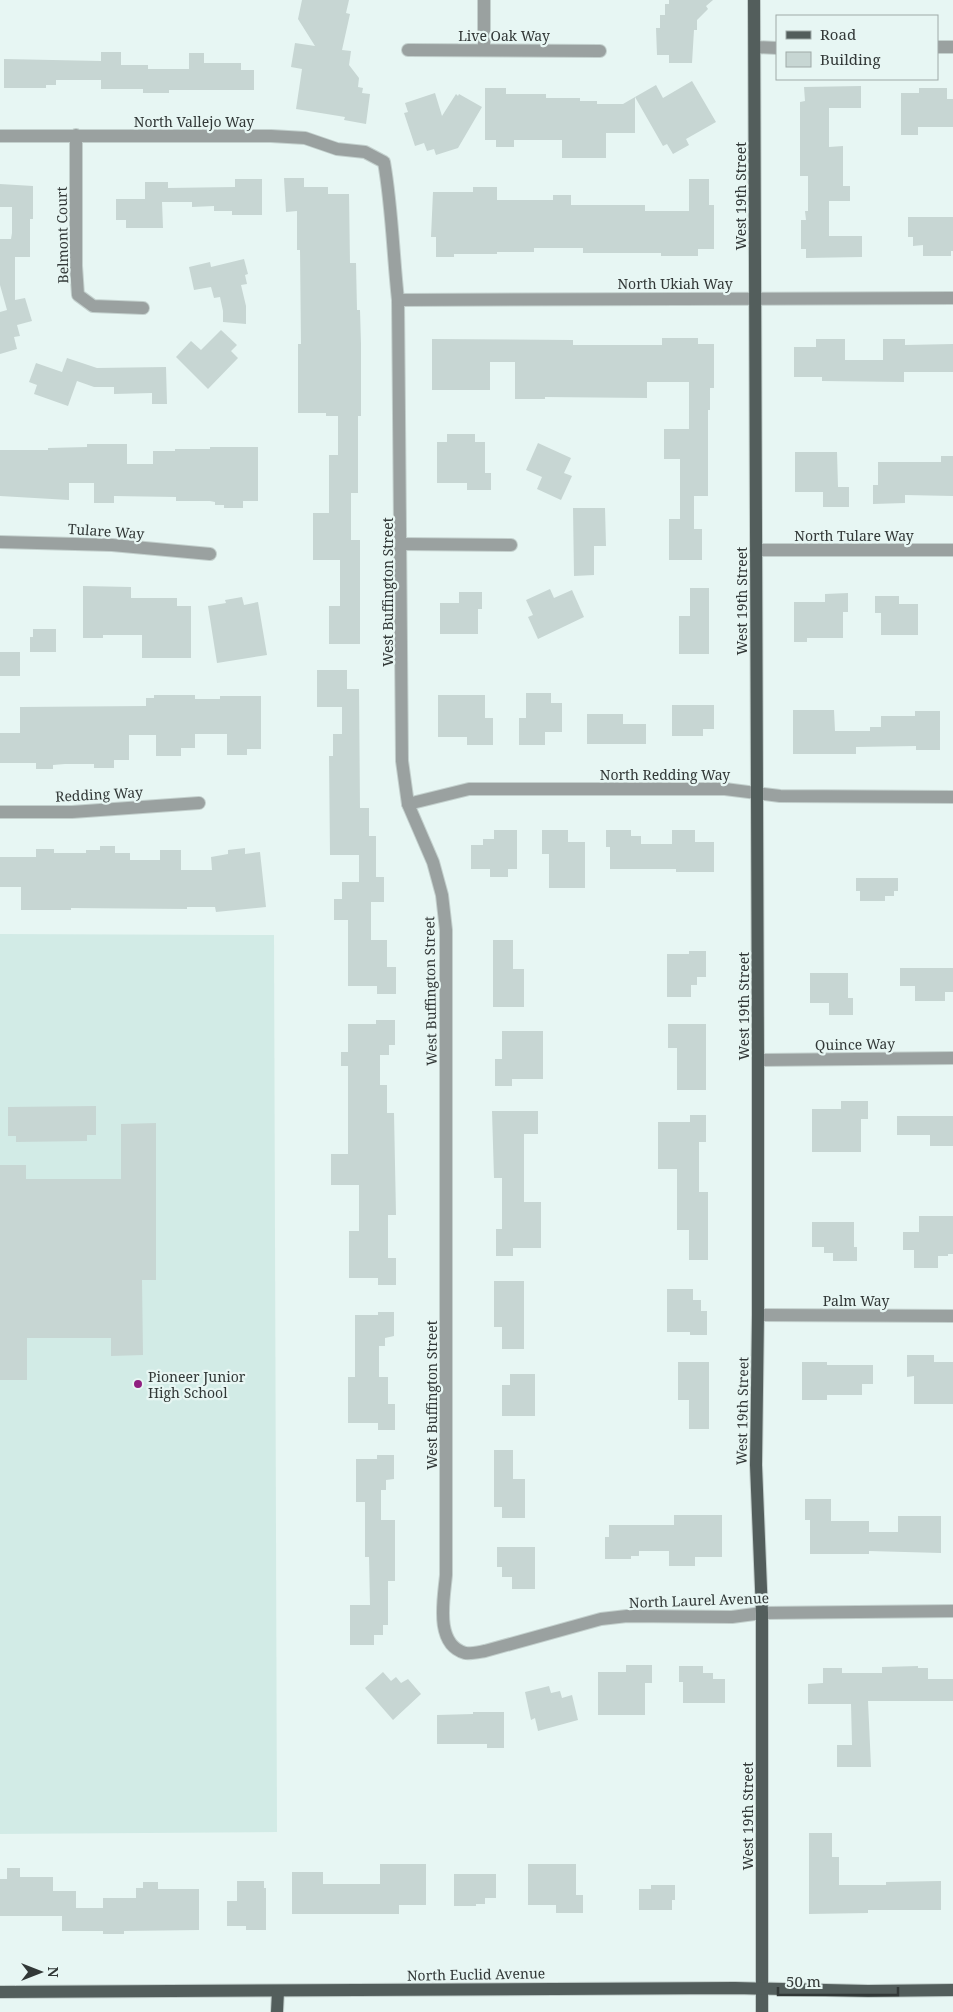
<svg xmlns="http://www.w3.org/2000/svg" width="953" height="2012" font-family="'Noto Serif',serif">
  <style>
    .built { fill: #d2ebe6 }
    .building { fill: #c7d6d3 }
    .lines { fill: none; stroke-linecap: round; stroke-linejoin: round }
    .minor-casing { stroke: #c3d0cd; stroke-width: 14 }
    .major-casing { stroke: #c3d0cd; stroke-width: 14 }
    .minor { stroke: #9aa1a0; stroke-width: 12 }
    .major { stroke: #535e5c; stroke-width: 12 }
    .poi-dot { fill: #901f80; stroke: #e7f6f3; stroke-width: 2 }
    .labels { text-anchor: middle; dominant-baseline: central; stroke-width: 4.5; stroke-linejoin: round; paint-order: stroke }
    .street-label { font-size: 14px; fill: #323837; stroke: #e7f6f3 }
    .poi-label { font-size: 14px; fill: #323837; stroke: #e7f6f3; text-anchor: start }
  </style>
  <rect width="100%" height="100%" fill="#e7f6f3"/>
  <polygon class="built" points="0,934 274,935 277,1832 0,1834"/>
  <g class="building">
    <polygon points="302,0 349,0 346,13 350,14 342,50 351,51 349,65 359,78 358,87 363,88 362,93 370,94 366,124 344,120 345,117 296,109 302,69 291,67 295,43 315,46 298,19"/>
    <polygon points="669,0 713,0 706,6 708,9 697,20 697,30 694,30 692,63 669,63 669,55 657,55 656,28 660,28 660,15 665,15 665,4 669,4"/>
    <polygon points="101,52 121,52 121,65 148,65 148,69 189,69 189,53 204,53 204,63 241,63 241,70 254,70 254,90 169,90 169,93 143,93 143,89 101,89 101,80 56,80 56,85 46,85 46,88 4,88 4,59 101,61"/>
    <polygon points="692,81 716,122 686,139 689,145 673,154 667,144 663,146 635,97 656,85 663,98"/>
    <polygon points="861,86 861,108 829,108 829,147 843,146 843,186 850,186 850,201 829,201 829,236 862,236 862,257 806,258 806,249 801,249 801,220 806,220 805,211 808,211 808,176 800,176 800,102 805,101 804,87"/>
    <polygon points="485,88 506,88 506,94 546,94 546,98 580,98 580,101 597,101 597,104 623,104 635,97 635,133 606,133 606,158 562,158 562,140 514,140 514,147 496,147 496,140 485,140"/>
    <polygon points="919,88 947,88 947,99 953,99 953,127 918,127 918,135 901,135 901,93 919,93"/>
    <polygon points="435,93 442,116 456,94 458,96 459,94 482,107 458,148 436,155 434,149 427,151 424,143 415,146 404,113 408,112 405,103"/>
    <polygon points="284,178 304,178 304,187 328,187 328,194 349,194 350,263 356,263 357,310 360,310 361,344 361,416 358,416 358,493 351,493 351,540 360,540 360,644 329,644 329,606 340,606 340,560 313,560 313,513 329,513 329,455 338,455 338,416 326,416 326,413 298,413 298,344 301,344 300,250 297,250 297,211 286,212"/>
    <polygon points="235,179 262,179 262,215 232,215 232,211 214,211 214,206 192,207 192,202 162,202 163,228 126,228 126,220 116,220 116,199 145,199 145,182 168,182 168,188 235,187"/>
    <polygon points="689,179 709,179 709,205 714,205 714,249 698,249 698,256 661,256 661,253 583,253 583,248 534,248 534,252 497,252 497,254 454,254 454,257 436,257 436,237 431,237 433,192 473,192 473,187 497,187 497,200 553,200 553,195 571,195 571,205 645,205 645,211 689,211"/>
    <polygon points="0,184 33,186 33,219 30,219 30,257 15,257 15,300 25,298 32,321 17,325 20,336 14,337 17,349 0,354 0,312 7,310 0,285 0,239 11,239 12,233 12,207 0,207"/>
    <polygon points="908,217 953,217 953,251 951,251 951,256 923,256 923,245 913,246 913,237 908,237"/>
    <polygon points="244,259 248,274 245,275 247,284 241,285 246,306 246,324 223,322 223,311 220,297 214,298 211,287 194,290 189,267 210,262 211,267"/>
    <polygon points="221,330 237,345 231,351 238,358 208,389 176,357 191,341 201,350"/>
    <polygon points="662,338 698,338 698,344 714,344 714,388 710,388 710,410 708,410 708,496 694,496 694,529 702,529 702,560 669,560 669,519 680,519 680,459 664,459 664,429 689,429 689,382 647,382 647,398 545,397 545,399 515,399 515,362 490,362 490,390 432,390 432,339 573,340 573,345 662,345"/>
    <polygon points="816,339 845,339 845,360 883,360 883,339 905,339 905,345 953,344 953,372 904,372 904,382 822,381 822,377 794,377 794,347 816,347"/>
    <polygon points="67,358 97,368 166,367 167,404 152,404 152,393 114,394 114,387 94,387 77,381 68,406 34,394 37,385 29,382 36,363 62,372"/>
    <polygon points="447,434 475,434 475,442 485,442 485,473 491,473 491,490 467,490 467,483 437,483 437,442 447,442"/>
    <polygon points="538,443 571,458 564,473 572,476 561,500 537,489 542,477 526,470"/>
    <polygon points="87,444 127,444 127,464 153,464 153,451 175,451 175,449 210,449 210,447 258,447 258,501 243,501 243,508 224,508 224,505 215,505 215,502 210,501 176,501 176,497 114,496 114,503 94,503 94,483 69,483 69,500 0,496 0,450 48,450 48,448 87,447"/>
    <polygon points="795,452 837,452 838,487 849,487 849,507 823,507 823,492 795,492"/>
    <polygon points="941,456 953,456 953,496 905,495 905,503 873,504 873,485 878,485 878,462 941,462"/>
    <polygon points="573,508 605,508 606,546 594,546 594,575 574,576"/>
    <polygon points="83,586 131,587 131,598 177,598 177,606 191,606 191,658 142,658 142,635 103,635 103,638 83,638"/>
    <polygon points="690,588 709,588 709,654 679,654 679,616 690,616"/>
    <polygon points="550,589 554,598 572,590 584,617 538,639 528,617 533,615 526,600"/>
    <polygon points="459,592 482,592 482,609 478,609 478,634 440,634 440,603 459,603"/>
    <polygon points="848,593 848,612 843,612 843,638 807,638 807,642 794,642 794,602 825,602 825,594"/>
    <polygon points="875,596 899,596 899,604 918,604 918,635 881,635 881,613 875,613"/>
    <polygon points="242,597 244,605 258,602 267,655 217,663 208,606 226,603 225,600"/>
    <polygon points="33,629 56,629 56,652 30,652 30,637 33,637"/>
    <rect x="0" y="652" width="20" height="24"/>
    <polygon points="317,670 347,670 347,689 359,689 360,808 369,808 369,836 376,836 376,877 384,877 384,902 371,902 371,940 387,940 387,967 396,967 396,994 377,994 377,986 348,986 348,920 334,920 334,899 342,899 342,882 359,882 359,855 330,855 329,756 333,756 333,734 342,734 342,707 317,707"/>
    <polygon points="526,693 551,693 551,703 562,703 562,732 545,732 545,745 519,745 519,718 526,718"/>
    <polygon points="154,695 195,695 195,699 220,699 220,696 261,696 261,749 247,749 247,755 227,755 227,734 195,734 195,748 181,748 181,756 156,756 156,735 129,735 129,760 114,760 114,768 94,768 94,764 65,764 53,765 53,769 36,769 36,763 0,763 0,733 20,733 20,707 146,706 146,698 154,698"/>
    <polygon points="438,695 485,695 485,718 493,718 493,745 467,745 467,737 438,737"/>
    <polygon points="672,705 714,705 714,729 703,729 703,736 672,736"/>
    <polygon points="793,710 834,710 835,731 870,731 870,727 881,727 881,716 915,716 915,711 940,711 940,750 916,750 916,746 856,747 856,754 793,754"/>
    <polygon points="587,714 623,714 623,724 646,724 646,744 587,744"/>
    <polygon points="494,830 517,830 517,869 508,869 508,877 490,877 490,869 471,869 471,845 483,845 483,839 494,839"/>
    <polygon points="542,830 568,830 568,842 585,842 585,888 549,888 549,854 542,854"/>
    <polygon points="606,830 631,830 631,836 641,836 641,844 672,844 672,830 695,830 695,842 714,842 714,872 676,872 676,869 610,869 610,847 606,847"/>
    <polygon points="100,846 115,846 115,853 130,853 130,860 160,860 160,850 181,850 181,870 212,870 211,857 228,854 228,850 245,848 245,854 260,852 266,907 216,912 215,907 187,907 187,909 71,908 71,910 21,910 21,887 0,887 0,857 36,857 36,849 54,849 54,853 86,853 86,850 100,850"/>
    <polygon points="856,878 898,878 898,891 894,891 894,896 885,896 885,901 860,901 860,891 856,891"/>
    <polygon points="493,940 513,940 513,969 524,969 524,1007 493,1007"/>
    <polygon points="689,951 706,951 706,977 697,977 697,985 691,985 691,997 667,997 667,954 689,954"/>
    <polygon points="900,968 953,968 953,992 945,992 945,1001 915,1001 915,986 900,986"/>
    <polygon points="810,973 848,973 848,998 853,998 853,1015 829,1015 829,1003 810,1003"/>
    <polygon points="376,1020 395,1020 395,1045 389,1045 389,1055 380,1055 380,1085 387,1085 387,1113 394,1113 396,1215 388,1215 388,1258 396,1258 396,1285 378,1285 378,1278 349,1278 349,1231 359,1231 359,1185 331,1185 331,1154 348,1154 348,1066 341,1066 341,1052 348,1052 348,1024 376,1024"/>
    <polygon points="668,1024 706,1024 706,1090 677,1090 677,1048 668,1048"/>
    <polygon points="502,1031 543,1031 543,1079 512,1079 512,1086 495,1086 495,1059 502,1059"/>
    <polygon points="841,1101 868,1101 868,1119 861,1119 861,1152 812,1152 812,1109 841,1109"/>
    <polygon points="96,1106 96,1135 87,1135 87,1141 16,1142 16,1136 8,1136 8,1107"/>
    <polygon points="492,1111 538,1111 538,1134 524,1134 524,1202 541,1202 541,1248 513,1248 513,1256 496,1256 496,1229 502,1229 502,1178 494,1178"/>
    <polygon points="690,1115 706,1115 706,1142 699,1142 699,1192 708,1192 708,1260 689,1260 689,1230 677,1230 677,1169 658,1169 658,1122 690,1122"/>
    <polygon points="897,1116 953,1116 953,1146 930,1146 930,1135 897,1135"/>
    <polygon points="156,1123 156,1280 142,1280 143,1355 111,1356 111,1338 27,1338 27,1380 0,1380 0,1165 26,1165 26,1179 121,1179 121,1124"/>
    <polygon points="919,1216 953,1216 953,1254 948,1254 948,1256 938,1256 938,1268 914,1268 914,1250 903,1250 903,1232 919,1232"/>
    <polygon points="812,1222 854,1222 854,1247 857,1247 857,1261 833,1261 833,1253 824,1253 824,1247 812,1247"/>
    <polygon points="494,1281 524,1281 524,1349 502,1349 502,1327 494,1327"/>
    <polygon points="667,1289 693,1289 693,1300 701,1300 701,1311 707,1311 707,1335 690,1335 690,1332 667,1332"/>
    <polygon points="378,1312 394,1312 394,1336 385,1338 385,1346 379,1346 379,1377 388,1377 388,1404 395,1404 395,1430 378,1430 378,1423 348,1423 348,1377 355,1377 355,1315 378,1315"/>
    <polygon points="907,1355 934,1355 934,1362 953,1362 953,1404 914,1404 914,1376 907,1377"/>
    <polygon points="678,1362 709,1362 709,1429 689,1429 689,1400 678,1400"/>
    <polygon points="802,1362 827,1362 827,1365 873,1365 873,1384 862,1384 862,1395 827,1395 827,1400 802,1400"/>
    <polygon points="510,1374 535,1374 535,1416 502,1416 502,1385 510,1385"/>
    <polygon points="494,1450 513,1450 513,1479 525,1479 525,1518 502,1518 502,1507 494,1507"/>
    <polygon points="377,1455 394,1455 394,1479 386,1480 386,1490 381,1490 381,1520 395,1520 395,1581 388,1581 388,1625 383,1625 383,1635 374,1635 374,1645 350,1645 350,1605 370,1605 369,1557 365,1557 365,1502 356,1502 356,1459 377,1459"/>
    <polygon points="805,1499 831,1499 831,1521 869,1521 869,1532 898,1532 898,1516 941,1516 941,1553 869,1551 869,1554 810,1554 810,1520 805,1520"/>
    <polygon points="674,1515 722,1515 722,1557 695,1557 695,1566 669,1566 669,1551 639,1551 639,1556 631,1556 631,1559 605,1559 605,1537 609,1537 609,1525 674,1525"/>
    <polygon points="497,1547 535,1547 535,1589 512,1589 512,1577 502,1577 502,1567 497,1567"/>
    <polygon points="626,1665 652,1665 652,1683 645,1683 645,1715 598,1715 598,1672 626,1672"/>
    <polygon points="679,1666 703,1666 703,1673 713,1673 713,1679 725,1679 725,1703 683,1703 683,1682 679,1682"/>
    <polygon points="918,1666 918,1668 928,1668 928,1679 953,1679 953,1701 868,1701 871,1767 837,1767 837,1745 852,1745 851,1704 808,1704 808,1684 823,1683 823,1668 842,1668 842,1673 882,1673 882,1667"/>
    <polygon points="383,1672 391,1681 396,1677 401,1683 408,1679 421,1694 393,1720 365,1688"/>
    <polygon points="549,1686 551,1693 560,1691 562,1698 572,1695 578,1720 538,1731 535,1718 531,1720 525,1692"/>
    <polygon points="473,1712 504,1712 504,1748 487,1748 487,1744 437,1744 437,1715 473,1714"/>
    <polygon points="809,1833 832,1833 832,1857 839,1857 839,1885 886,1885 886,1882 941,1881 941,1910 868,1910 868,1913 809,1914"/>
    <polygon points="380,1864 426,1864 426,1905 399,1905 399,1914 292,1914 292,1872 323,1872 323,1884 380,1884"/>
    <polygon points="528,1864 576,1864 576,1895 583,1895 583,1913 556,1913 556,1905 528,1905"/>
    <polygon points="7,1868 20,1868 20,1877 53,1877 53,1891 76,1891 76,1908 103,1908 103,1898 136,1898 136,1888 143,1888 143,1882 158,1882 158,1889 199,1889 199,1930 124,1931 124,1934 103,1934 103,1931 62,1931 62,1916 0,1916 0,1879 7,1879"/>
    <polygon points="454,1874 496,1874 496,1898 485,1898 485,1904 476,1904 476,1906 454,1906"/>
    <polygon points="237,1881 264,1881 264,1888 266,1888 266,1930 246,1930 246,1926 227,1926 227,1901 237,1901"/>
    <polygon points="651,1885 675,1885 675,1900 672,1900 672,1910 639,1910 639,1889 651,1889"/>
  </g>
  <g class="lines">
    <defs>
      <g id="minor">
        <polyline points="484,0 484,50"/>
        <polyline points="755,47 777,48"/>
        <polyline points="937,47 953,47"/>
        <polyline points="408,50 600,51"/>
        <polyline points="76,135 76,266 78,295 93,306 143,308"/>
        <path d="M0 136H271L305 138 337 149 365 152 384 162C392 207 393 254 398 300L402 761 408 804 433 862 442 895 446 930V1575C444 1598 434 1644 465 1653 470 1654 479 1652 485 1651L601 1619 627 1616 732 1617 762 1613 953 1611"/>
        <polyline points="398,300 953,298"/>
        <polyline points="0,542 112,545 210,554"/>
        <polyline points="402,544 511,545"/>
        <polyline points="756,550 953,550"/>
        <polyline points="408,804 469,789 725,789 780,796 953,797"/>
        <polyline points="0,812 72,812 199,803"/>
        <polyline points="758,1060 953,1058"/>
        <polyline points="758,1315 953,1316"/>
      </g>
      <g id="major">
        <polyline points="754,0 758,1060 758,1315 756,1465 762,1613 762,2012"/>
        <polyline points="0,1992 735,1988 868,1991 953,1990"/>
        <polyline points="277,2012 278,1991"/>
      </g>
    </defs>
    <use href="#minor" class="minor-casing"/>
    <use href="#major" class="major-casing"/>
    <use href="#minor" class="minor"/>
    <use href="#major" class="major"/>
  </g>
  <circle class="poi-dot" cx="138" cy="1384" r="5"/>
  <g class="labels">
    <g class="street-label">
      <text x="504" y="35">Live Oak Way</text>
      <text x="194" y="121">North Vallejo Way</text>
      <text transform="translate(740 196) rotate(-90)">West 19th Street</text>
      <text transform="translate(62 235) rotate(-91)">Belmont Court</text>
      <text x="675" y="283">North Ukiah Way</text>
      <text transform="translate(106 531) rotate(4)">Tulare Way</text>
      <text x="854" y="535">North Tulare Way</text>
      <text transform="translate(387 592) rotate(-90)">West Buffington Street</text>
      <text transform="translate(741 601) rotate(-90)">West 19th Street</text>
      <text x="665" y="774">North Redding Way</text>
      <text transform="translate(99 794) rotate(-3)">Redding Way</text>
      <text transform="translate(430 991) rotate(-91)">West Buffington Street</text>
      <text transform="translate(743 1006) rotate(-90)">West 19th Street</text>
      <text transform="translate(855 1044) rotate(-1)">Quince Way</text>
      <text x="856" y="1300">Palm Way</text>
      <text transform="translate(431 1395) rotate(-90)">West Buffington Street</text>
      <text transform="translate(742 1411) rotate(-89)">West 19th Street</text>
      <text transform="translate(699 1600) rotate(-2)">North Laurel Avenue</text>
      <text transform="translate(747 1816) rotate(-90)">West 19th Street</text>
      <text transform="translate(476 1974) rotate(-1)">North Euclid Avenue</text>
    </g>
    <g class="poi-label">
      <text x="148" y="1376">Pioneer Junior<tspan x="148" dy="16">High School</tspan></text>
    </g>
  </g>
  <rect x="776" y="15" width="162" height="65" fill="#e7f6f3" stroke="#9faaa8"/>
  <rect x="786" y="31" width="25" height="8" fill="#535e5c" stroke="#9faaa8"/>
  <text x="820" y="40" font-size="15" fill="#323837">Road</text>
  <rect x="786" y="52" width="25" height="15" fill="#c7d6d3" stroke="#9faaa8"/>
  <text x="820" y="65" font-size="15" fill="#323837">Building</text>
  <g transform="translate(40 1972) rotate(90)" stroke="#e7f6f3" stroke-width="4" paint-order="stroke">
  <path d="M0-4L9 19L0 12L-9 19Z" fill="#323837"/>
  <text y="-8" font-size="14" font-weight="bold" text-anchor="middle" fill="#323837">N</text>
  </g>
  <path d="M778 1987v8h120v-8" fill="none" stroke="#323837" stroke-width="2.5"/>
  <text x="786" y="1987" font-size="15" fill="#323837" stroke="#e7f6f3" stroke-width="4" paint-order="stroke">50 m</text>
</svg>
